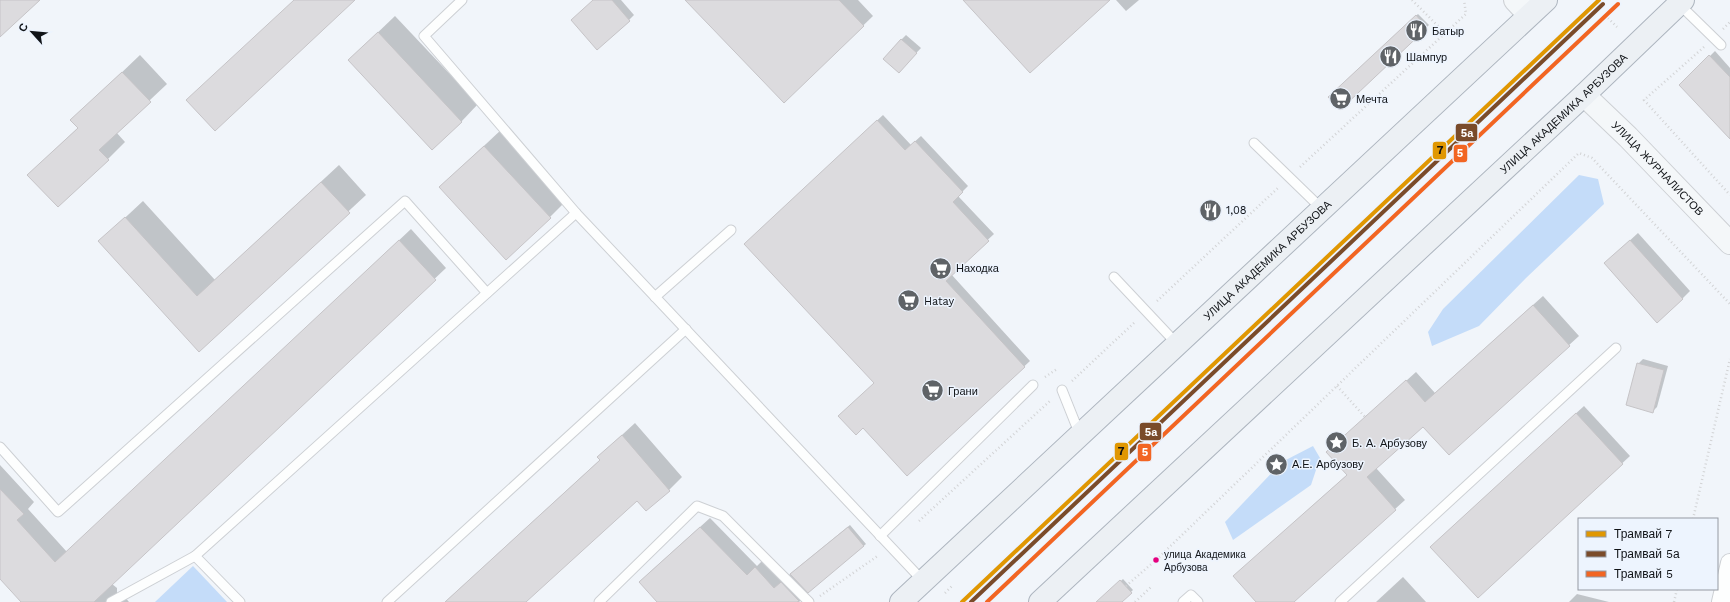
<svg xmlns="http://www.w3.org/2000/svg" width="1730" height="602" font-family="'Work Sans',sans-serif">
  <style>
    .forest { fill: #c4dcf9 }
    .shadow { fill: #0003 }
    .building { fill: #dcdbde; stroke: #c6c4c7 }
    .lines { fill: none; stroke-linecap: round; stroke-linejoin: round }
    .lane-casing { stroke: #cdd0d4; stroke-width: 11 }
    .street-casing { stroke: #cdd0d4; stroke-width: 20 }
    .secondary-casing { stroke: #cdd0d4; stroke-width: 24 }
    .primary-casing { stroke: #adb5bf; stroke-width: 24 }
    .path { stroke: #d2d3d5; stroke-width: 2.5; stroke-dasharray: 1 3; stroke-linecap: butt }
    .lane { stroke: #fdfefe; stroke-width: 9 }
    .street { stroke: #fdfefe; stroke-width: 18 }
    .secondary { stroke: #f4f7f9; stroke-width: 22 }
    .primary { stroke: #ecf0f4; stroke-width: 22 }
    .tram-1-casing { stroke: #edf4fe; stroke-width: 7 }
    .tram-2-casing { stroke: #edf4fe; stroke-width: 7 }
    .tram-3-casing { stroke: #edf4fe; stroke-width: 7 }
    .tram-1 { stroke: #e09702; stroke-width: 4 }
    .tram-2 { stroke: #7a4b2a; stroke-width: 4 }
    .tram-3 { stroke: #f26522; stroke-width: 4 }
    .bus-dot { fill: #e5007d; stroke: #edf4fe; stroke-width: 1.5 }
    .labels { text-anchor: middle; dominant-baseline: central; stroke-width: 3; stroke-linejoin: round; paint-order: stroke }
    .bus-label { font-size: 10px; fill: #111418; stroke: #edf4fe; text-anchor: start }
    .poi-label { font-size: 11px; fill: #111418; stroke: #edf4fe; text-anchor: start }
    .street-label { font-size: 11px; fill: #111418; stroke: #edf4fe }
    .line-badge { stroke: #edf4fe; stroke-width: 1.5 }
    .badge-label { font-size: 11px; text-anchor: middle; font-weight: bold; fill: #fff }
    .pale-badge-label { font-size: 11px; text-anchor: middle; font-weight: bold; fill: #111 }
  </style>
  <rect width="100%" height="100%" fill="#f1f5fa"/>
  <g class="forest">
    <polygon points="1579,175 1598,179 1604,204 1526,278 1479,326 1432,346 1428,332 1443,309"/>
    <polygon points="1313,446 1320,458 1311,485 1233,540 1225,522 1282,462"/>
    <polygon points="193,566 227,602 155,602"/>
  </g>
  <g class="shadow">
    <polygon points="594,0 621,0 634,15 629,20"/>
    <polygon points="686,0 858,0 873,16 784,102"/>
    <polygon points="1116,0 1139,0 1126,11"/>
    <polygon points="1418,14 1429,25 1340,108 1329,97"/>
    <polygon points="395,16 478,104 461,122 349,60"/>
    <polygon points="906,35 921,48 903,67 901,40"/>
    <polygon points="1715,51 1730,68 1730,138 1681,85"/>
    <polygon points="140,55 167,84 116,132 125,142 108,159 46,158 79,127 72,120"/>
    <polygon points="883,115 911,145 921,136 968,186 958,196 994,234 951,274 1030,361 907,475 875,383 751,238"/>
    <polygon points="502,129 567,200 550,217 440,187"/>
    <polygon points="339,165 366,195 199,350 100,241 143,201 215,280"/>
    <polygon points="411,229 446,268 112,584 117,588 117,594 124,596 129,602 23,602 0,577 0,465 34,502 28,509 67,552"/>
    <polygon points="1638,233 1690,291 1682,299 1613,256"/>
    <polygon points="1543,296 1579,336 1449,454 1423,425 1376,468 1405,500 1292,602 1258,602 1244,567 1348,474 1337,443 1416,372 1435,393"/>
    <polygon points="1643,359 1668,366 1657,407 1652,412 1638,364"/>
    <polygon points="1584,406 1630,456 1478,597 1439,539"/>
    <polygon points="635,423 682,477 669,490 637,500 524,602 445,602 601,459 598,457"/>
    <polygon points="710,518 757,566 765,558 784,579 850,525 866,544 808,591 801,597 802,599 799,602 656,602 657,601 650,572"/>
    <polygon points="1403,577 1426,602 1376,602"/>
    <polygon points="1123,579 1133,590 1120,602 1097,602"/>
    <polygon points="1577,594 1609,602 1569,602"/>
  </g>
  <g class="building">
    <polygon points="0,0 40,0 0,37"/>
    <polygon points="294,0 355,0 215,131 186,100"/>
    <polygon points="593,0 612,0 630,21 597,50 571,20"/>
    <polygon points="685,0 839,0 864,26 784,103"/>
    <polygon points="963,0 1110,0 1030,73"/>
    <polygon points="1416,15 1427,28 1340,110 1328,97"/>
    <polygon points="378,32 462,122 432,150 348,60"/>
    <polygon points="901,39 917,53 899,73 883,59"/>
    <polygon points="1709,55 1730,77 1730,139 1679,85"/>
    <polygon points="122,72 151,102 99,150 109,160 58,207 27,175 78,128 70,120"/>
    <polygon points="877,120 905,150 915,141 963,192 953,202 989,241 946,281 1025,367 907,476 863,428 856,435 838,416 874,383 744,244"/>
    <polygon points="484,146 551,218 506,260 439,187"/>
    <polygon points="321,182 350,213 199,352 98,241 125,217 197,296"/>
    <polygon points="399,240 436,280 94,602 21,602 0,579 0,489 24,514 17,520 55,562"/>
    <polygon points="1630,240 1683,299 1657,323 1604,263"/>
    <polygon points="1533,305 1570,346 1449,455 1423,427 1367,477 1396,510 1294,602 1256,602 1233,576 1347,475 1326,452 1406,380 1425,402"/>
    <polygon points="1637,363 1664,370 1653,413 1626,405"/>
    <polygon points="1576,413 1623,464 1478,598 1430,547"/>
    <polygon points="622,435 670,491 646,511 637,501 526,602 445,602 600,460 597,457"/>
    <polygon points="700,527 747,575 755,567 774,588 781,582 799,601 797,602 657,602 639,582"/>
    <polygon points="848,527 864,546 808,593 790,574"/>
    <polygon points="1120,580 1132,593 1122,602 1096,602"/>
  </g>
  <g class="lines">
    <defs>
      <g id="lane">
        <polyline points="462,0 424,36 576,213 923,581"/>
        <polyline points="1679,4 1721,45"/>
        <polyline points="1254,143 1321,208"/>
        <polyline points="1114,277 1177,344"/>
        <polyline points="655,297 731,230"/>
        <polyline points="1062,390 1080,435"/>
        <polyline points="0,447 58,512 405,201 487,293"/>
        <polyline points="880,536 1033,385"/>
        <polyline points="195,556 240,602"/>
        <polyline points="111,602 195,556 576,213"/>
        <polyline points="387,602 686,329"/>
        <polyline points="599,602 697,506 723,516 809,602"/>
        <polyline points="1183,602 1191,595 1198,602"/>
        <polyline points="1340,602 1616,348"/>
      </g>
      <polyline id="street" points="1721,602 1730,563"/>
      <g id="secondary">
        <polyline points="1515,0 1529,15"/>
        <path id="s1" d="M1584 95 1628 137 1730 243"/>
      </g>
      <g id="primary">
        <path id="s2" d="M901 602 1546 0"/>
        <path id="s3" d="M1040 602 1584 95 1683 0"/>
      </g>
    </defs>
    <use href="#lane" class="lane-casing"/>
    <use href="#street" class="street-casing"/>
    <use href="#secondary" class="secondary-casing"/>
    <use href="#primary" class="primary-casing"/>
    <g class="path">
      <polyline points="1412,0 1445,33"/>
      <polyline points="1608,18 1617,27"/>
      <polyline points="1723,29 1730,22"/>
      <polyline points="1704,47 1644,100 1730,195"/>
      <polyline points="1300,167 1466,14 1464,0"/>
      <polyline points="1157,301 1279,187"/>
      <polyline points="1045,377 1057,369"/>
      <polyline points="1072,381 1136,321"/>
      <polyline points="1337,386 1365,417"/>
      <polyline points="1693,519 1730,359"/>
      <polyline points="919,521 1051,400"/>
      <polyline points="1126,586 1156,560 1579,153 1592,158 1730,304"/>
      <polyline points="945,593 953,585"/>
      <polyline points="820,596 879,555"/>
      <polyline points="1135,602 1151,587"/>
      <polyline points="1674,602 1677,589"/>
    </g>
    <use href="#lane" class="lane"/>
    <use href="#street" class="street"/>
    <use href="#secondary" class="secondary"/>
    <use href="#primary" class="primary"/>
    <defs>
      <polyline id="tram-1" points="962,602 1599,0"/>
      <polyline id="tram-2" points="971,602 1603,4"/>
      <polyline id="tram-3" points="987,602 1618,4"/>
    </defs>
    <use href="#tram-1" class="tram-1-casing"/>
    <use href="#tram-2" class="tram-2-casing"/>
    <use href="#tram-3" class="tram-3-casing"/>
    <use href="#tram-1" class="tram-1"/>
    <use href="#tram-2" class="tram-2"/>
    <use href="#tram-3" class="tram-3"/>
  </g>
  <defs>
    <symbol id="restaurant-disc" viewBox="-11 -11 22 22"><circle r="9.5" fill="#5f6367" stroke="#edf4fe"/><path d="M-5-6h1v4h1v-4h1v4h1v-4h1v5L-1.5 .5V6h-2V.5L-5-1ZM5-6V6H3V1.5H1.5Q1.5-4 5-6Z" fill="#fff"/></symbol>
    <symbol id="supermarket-disc" viewBox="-11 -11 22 22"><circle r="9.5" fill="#5f6367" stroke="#edf4fe"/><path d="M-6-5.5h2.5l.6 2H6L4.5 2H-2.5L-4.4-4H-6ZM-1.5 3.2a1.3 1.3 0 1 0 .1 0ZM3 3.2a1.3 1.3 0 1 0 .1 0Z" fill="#fff"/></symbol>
    <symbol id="sight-disc" viewBox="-11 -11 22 22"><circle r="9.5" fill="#5f6367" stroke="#edf4fe"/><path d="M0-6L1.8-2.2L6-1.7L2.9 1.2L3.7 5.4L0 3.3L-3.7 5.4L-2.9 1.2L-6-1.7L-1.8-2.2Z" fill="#fff"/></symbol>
  </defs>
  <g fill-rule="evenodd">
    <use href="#restaurant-disc" x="1404" y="18" width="25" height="25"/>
    <use href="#restaurant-disc" x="1378" y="44" width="25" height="25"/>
    <use href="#supermarket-disc" x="1328" y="86" width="25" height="25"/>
    <use href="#restaurant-disc" x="1198" y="198" width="25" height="25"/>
    <use href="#supermarket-disc" x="928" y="256" width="25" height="25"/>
    <use href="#supermarket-disc" x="896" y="288" width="25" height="25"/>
    <use href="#supermarket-disc" x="920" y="378" width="25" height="25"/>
    <use href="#sight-disc" x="1324" y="430" width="25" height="25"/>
    <use href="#sight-disc" x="1264" y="452" width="25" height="25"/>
  </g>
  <circle class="bus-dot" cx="1156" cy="560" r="3.5"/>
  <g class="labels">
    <g class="bus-label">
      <text x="1164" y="554">улица Академика<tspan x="1164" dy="13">Арбузова</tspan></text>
    </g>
    <g class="poi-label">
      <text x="1432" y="31">Батыр</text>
      <text x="1406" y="57">Шампур</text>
      <text x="1356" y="99">Мечта</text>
      <text x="1226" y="210">1,08</text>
      <text x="956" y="268">Находка</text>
      <text x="924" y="301">Hatay</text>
      <text x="948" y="391">Грани</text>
      <text x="1352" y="443">Б. А. Арбузову</text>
      <text x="1292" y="464">А.Е. Арбузову</text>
    </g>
    <g class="street-label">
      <text stroke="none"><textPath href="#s3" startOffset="716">УЛИЦА АКАДЕМИКА АРБУЗОВА</textPath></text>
      <text stroke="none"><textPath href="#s1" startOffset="104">УЛИЦА ЖУРНАЛИСТОВ</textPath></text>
      <text stroke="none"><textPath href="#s2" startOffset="501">УЛИЦА АКАДЕМИКА АРБУЗОВА</textPath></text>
    </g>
  </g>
  <g class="line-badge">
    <rect x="1455" y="123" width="23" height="19" rx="4" fill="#7a4b2a"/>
    <rect x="1432" y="141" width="15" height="19" rx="4" fill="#e09702"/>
    <rect x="1453" y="144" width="15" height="19" rx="4" fill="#f26522"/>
    <rect x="1139" y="422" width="23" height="19" rx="4" fill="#7a4b2a"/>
    <rect x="1114" y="442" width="15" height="19" rx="4" fill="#e09702"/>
    <rect x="1137" y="443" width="15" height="19" rx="4" fill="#f26522"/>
  </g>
  <g class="badge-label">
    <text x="1467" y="137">5а</text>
    <text x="1460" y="157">5</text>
    <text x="1151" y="436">5а</text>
    <text x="1145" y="456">5</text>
  </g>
  <g class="pale-badge-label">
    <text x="1440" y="154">7</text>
    <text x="1121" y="455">7</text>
  </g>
  <rect x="1578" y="518" width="140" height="72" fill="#edf4fe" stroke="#959aa2"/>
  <rect x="1586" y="531" width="20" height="6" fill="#e09702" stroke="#959aa2"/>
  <text x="1614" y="538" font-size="12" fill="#111418">Трамвай 7</text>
  <rect x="1586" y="551" width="20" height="6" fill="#7a4b2a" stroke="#959aa2"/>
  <text x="1614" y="558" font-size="12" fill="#111418">Трамвай 5а</text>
  <rect x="1586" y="571" width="20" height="6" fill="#f26522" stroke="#959aa2"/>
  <text x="1614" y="578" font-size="12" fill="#111418">Трамвай 5</text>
  <g transform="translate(32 32) rotate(297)" stroke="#edf4fe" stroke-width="3" paint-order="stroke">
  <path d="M0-3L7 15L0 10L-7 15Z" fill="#111418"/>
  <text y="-6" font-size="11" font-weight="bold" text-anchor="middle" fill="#111418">С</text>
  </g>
</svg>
